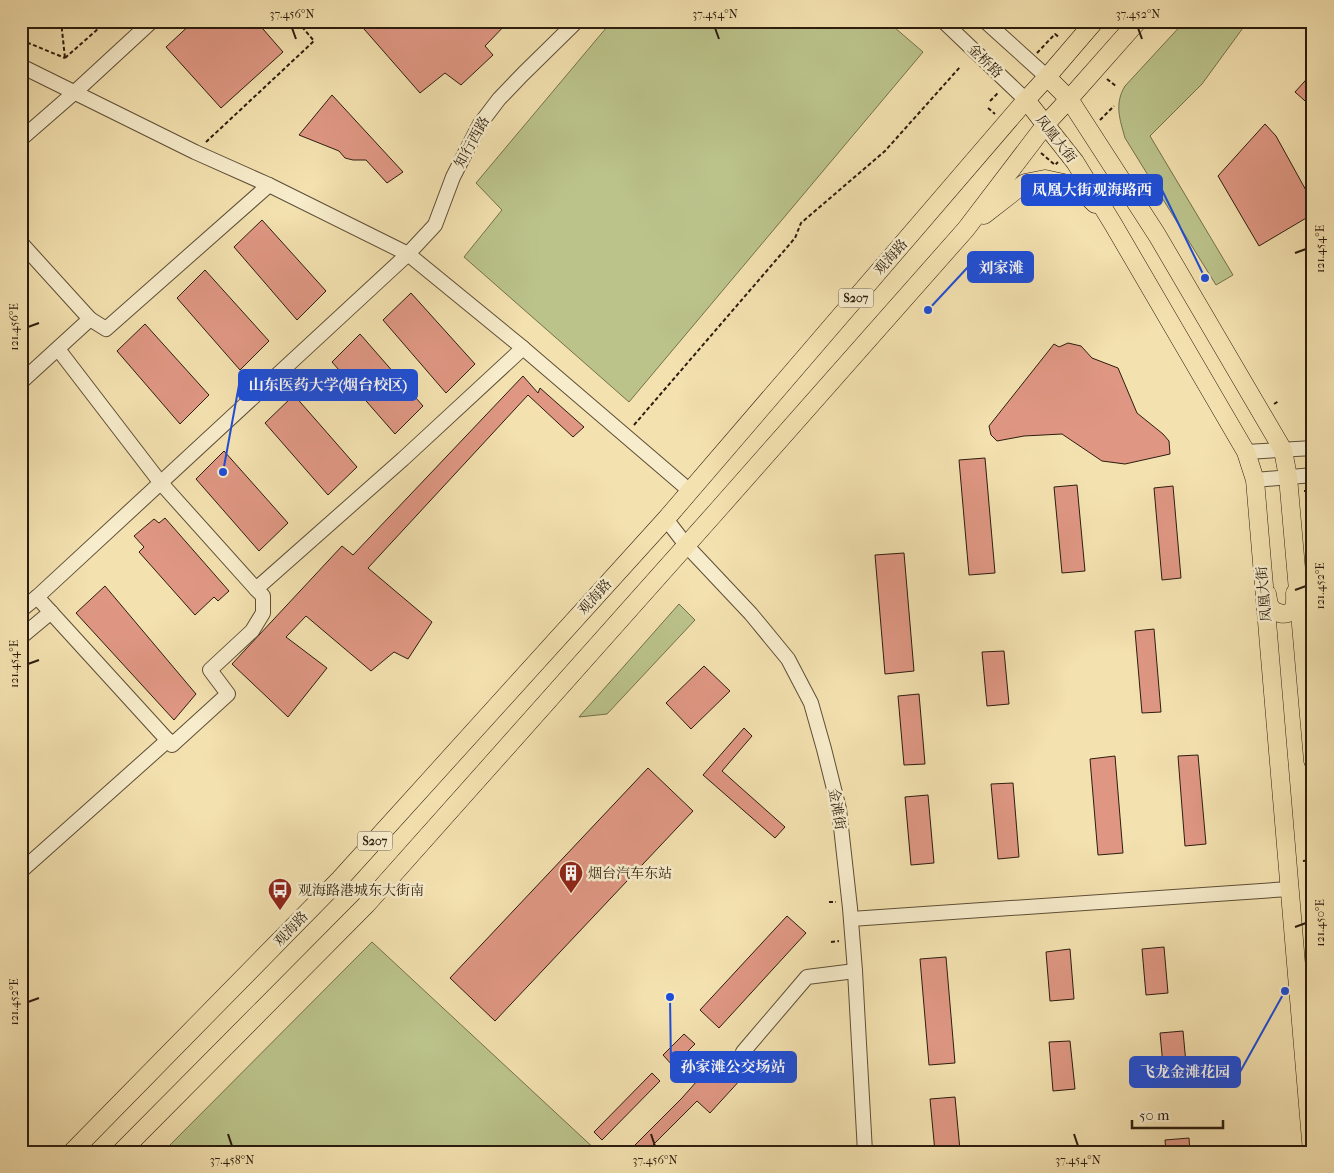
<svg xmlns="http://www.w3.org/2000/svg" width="1334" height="1173" font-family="'IM FELL French Canon','Noto Serif SC',serif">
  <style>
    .green { fill: #bbc38b; stroke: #74704c }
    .building { fill: #df9783; stroke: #2c1d0e }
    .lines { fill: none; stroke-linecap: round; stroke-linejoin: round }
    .minor-casing { stroke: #5e4e36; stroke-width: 16 }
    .major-casing { stroke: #2c1d0e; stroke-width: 19 }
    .path { stroke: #2c1d0e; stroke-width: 2; stroke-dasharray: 4 2.5; stroke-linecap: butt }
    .minor { stroke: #f7eccb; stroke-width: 14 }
    .major { stroke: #f3e1af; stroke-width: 18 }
    .ticks { fill: none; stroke: #2c1d0e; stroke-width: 2 }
    .labels { text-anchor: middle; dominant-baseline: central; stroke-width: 5; stroke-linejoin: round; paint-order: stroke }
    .shield { fill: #f7eccb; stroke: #695b47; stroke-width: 1 }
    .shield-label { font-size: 12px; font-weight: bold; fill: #2c1d0e }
    .street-label { font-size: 14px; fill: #2c1d0e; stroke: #f7eccb }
    .poi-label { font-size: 14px; fill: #2c1d0e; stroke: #f7eccb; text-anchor: start }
    .leader { fill: none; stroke: #1d4ed8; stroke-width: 2 }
    .callout-dot { fill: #1d4ed8; stroke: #f7eccb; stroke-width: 2 }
    .callout { fill: #1d4ed8; stroke: #1d4ed8; stroke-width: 2 }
    .callout-label { font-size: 15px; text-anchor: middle; font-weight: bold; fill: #fff }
    .neatline { fill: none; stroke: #2c1d0e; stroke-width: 2 }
    .ticks-label { font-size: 12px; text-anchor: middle; fill: #2c1d0e }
  </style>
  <rect width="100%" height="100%" fill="#f3e1af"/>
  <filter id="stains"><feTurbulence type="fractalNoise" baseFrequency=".004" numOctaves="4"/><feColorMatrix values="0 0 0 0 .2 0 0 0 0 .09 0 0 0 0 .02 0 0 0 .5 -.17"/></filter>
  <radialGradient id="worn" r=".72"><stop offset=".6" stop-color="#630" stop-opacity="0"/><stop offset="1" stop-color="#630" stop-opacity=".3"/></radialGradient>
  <g class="green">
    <polygon points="612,21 887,21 923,52 629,402 464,257 502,210 476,183"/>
    <path d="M1185 21H1248L1202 84 1150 136 1233 275 1216 285 1125 138C1120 120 1114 104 1125 86Z"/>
    <polygon points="679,604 695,620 607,714 579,717"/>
    <polygon points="372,942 598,1152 163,1152"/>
  </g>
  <g class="building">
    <polygon points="194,21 256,21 283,52 221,108 166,47"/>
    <polygon points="357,21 509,21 485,46 493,55 461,85 445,73 420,93"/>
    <polygon points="1313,72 1313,108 1295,92"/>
    <polygon points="332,95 403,172 387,183 366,160 353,160 345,158 339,151 299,135"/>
    <polygon points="1265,124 1276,136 1313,203 1313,214 1259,246 1218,176"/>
    <polygon points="262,220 326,291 297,320 234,247"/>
    <polygon points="205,270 269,341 240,370 177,298"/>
    <polygon points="411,293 475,364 446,393 383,320"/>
    <polygon points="145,324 209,395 180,424 117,351"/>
    <polygon points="360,334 423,406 395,434 332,362"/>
    <polygon points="1068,343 1081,346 1092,358 1118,368 1137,413 1163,434 1169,441 1170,454 1125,464 1102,461 1062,434 1024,436 997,441 991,435 989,426 1054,344 1059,347"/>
    <polygon points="523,376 538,393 540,388 584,427 573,437 528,395 368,568 432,622 408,659 394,652 371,671 306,616 286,637 327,668 288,717 232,664 342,546 353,555"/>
    <polygon points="294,395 357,467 328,495 265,423"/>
    <polygon points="224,451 288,523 259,551 196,479"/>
    <polygon points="985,458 995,573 969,575 959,460"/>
    <polygon points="1077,485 1085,571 1062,573 1054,487"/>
    <polygon points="1173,486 1181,578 1162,580 1154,488"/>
    <polygon points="165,518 229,591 218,601 214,597 195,615 139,552 144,547 134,536 154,519 159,523"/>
    <polygon points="904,553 914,671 885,674 875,555"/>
    <polygon points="105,586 196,694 174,720 76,613"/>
    <polygon points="1154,629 1161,712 1142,713 1135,631"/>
    <polygon points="1004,651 1009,704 987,706 982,652"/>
    <polygon points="704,666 730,691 691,729 666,703"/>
    <polygon points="919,694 925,764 904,765 898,696"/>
    <polygon points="744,728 752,736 722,771 785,827 775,838 703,775"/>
    <polygon points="1198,755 1206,844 1185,846 1178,756"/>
    <polygon points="1115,756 1123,853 1098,855 1090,759"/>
    <polygon points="648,768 693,811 495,1021 450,978"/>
    <polygon points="1013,783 1019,857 998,859 991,784"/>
    <polygon points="928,795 934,863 911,865 905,797"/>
    <polygon points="787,916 806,933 719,1028 700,1010"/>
    <polygon points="1164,947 1168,993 1146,995 1142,949"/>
    <polygon points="1070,949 1074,999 1050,1001 1046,952"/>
    <polygon points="946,957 955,1063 929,1065 920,959"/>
    <polygon points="1183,1031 1187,1074 1164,1076 1160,1033"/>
    <polygon points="684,1034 695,1044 673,1066 663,1055"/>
    <polygon points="1070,1041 1075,1089 1053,1091 1049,1042"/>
    <polygon points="719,1056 742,1078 710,1113 697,1101 646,1152 628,1152 682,1098"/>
    <polygon points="652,1073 660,1081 602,1140 594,1132"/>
    <polygon points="955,1097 960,1150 935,1152 930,1099"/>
    <polygon points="1189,1138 1190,1152 1166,1152 1165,1140"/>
  </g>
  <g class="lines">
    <defs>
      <g id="minor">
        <polyline points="943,21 1026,100"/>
        <polyline points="985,21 1047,77"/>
        <polyline points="21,66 195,152 269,185 408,254 523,348 690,491"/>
        <polyline points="21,139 75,92 152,21"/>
        <polyline points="21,243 90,319 21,382"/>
        <polyline points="90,319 106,329 269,185"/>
        <polyline points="58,349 160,482 256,589 403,459 523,348"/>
        <polyline points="1246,452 1313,448"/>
        <polyline points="1255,480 1313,475"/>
        <polyline points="666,519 686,545 751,614 788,659 811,703 824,749 839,809 850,908 855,971 865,1152"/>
        <polyline points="37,597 172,745 228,694 210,670 252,631 263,613 263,596 256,589"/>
        <polyline points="21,610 37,597 408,254 435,225 453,177 480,124 499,99 523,74 577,21"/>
        <polyline points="21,637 51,612"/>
        <polyline points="21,871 168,740"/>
        <polyline points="851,919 1289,889"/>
        <polyline points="743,1052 807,977 855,971"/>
      </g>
      <g id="major">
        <polyline points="1047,77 1069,99 1157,235 1283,450 1288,477 1313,761"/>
        <polyline points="1026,100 1075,162 1113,224 1246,452 1255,480 1312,1152"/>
        <polyline points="984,215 1025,183 1045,179 1068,184 1086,195 1095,204"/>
        <path d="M1267 594C1268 598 1268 603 1270 606 1274 614 1288 617 1293 609 1296 604 1295 598 1295 593"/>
        <polyline points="72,1152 340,879 666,519 1026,100 1047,77 1095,21"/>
        <polyline points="121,1152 367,904 716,512 966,229 1046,124 1069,99 1138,21"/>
      </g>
    </defs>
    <use href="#minor" class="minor-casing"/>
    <use href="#major" class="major-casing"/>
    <g class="path">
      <polyline points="61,21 65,58"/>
      <polyline points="21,40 65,58"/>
      <polyline points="1037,53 1055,34 1060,38"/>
      <polyline points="65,58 107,21"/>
      <polyline points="1107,79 1117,87"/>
      <polyline points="990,101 999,92"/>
      <polyline points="988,108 995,114"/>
      <polyline points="1100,120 1114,106"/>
      <polyline points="206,142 314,41 298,22 299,21"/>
      <polyline points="1041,153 1055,165 1058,162"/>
      <polyline points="1274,404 1279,401"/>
      <polyline points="634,425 795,238 801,223 885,151 960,67"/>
      <polyline points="1312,426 1313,435"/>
      <polyline points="1304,491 1313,491"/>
      <polyline points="1303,861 1313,860"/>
      <polyline points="829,902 836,902"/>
      <polyline points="831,942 839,941"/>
    </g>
    <use href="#minor" class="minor"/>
    <use href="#major" class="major"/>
  </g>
  <path class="ticks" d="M292 28 296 39M715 28 719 39M1138 28 1142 39M1295 253 1306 249M28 327 39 323M1295 590 1306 586M28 664 39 660M1295 927 1306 923M28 1002 39 998M228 1134 232 1146M651 1134 655 1146M1074 1134 1078 1146"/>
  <defs>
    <symbol id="building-pin" viewBox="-11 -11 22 30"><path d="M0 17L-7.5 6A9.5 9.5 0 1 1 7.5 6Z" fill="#8f2418" stroke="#f7eccb"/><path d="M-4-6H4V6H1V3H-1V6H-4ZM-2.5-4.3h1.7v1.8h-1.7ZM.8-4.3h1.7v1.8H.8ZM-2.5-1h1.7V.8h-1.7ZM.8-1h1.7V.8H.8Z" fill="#fff"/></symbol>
    <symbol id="bus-pin" viewBox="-11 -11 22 30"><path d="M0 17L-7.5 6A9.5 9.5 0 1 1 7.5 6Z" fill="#8f2418" stroke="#f7eccb"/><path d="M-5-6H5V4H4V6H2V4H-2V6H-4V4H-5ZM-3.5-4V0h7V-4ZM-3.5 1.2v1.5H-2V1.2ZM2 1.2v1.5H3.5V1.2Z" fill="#fff"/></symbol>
  </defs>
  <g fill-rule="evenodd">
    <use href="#building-pin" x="557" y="859" width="28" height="38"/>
    <use href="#bus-pin" x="266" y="876" width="28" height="38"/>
  </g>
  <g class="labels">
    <g class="shield">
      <rect x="838.5" y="288.5" width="35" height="19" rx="4"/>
      <rect x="357.5" y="831.5" width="35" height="19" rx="4"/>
    </g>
    <g class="shield-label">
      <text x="856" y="298">S207</text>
      <text x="375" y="841">S207</text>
    </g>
    <g class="street-label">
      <text transform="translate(985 61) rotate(44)">金桥路</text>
      <text transform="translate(1056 139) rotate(52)">凤凰大街</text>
      <text transform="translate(472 142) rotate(-61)">知行西路</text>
      <text transform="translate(891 257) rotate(-49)">观海路</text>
      <text transform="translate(1264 594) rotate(-95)">凤凰大街</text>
      <text transform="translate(595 597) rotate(-48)">观海路</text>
      <text transform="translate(837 809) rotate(80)">金滩街</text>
      <text transform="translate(291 929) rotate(-46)">观海路</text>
    </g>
    <g class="poi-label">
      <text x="588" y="873">烟台汽车东站</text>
      <text x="298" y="890">观海路港城东大街南</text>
    </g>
  </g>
  <path class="leader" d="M1205 278L1162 190M928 310L968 267M223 472L239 385M670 997L671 1067M1285 991L1240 1072"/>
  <g class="callout-dot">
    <circle cx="1205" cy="278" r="5"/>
    <circle cx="928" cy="310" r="5"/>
    <circle cx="223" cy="472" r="5"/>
    <circle cx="670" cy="997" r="5"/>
    <circle cx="1285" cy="991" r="5"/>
  </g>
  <g class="callout">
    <rect x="1022" y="175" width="140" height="30" rx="5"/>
    <rect x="968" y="252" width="65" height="30" rx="5"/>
    <rect x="239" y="370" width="178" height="30" rx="5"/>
    <rect x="671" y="1052" width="125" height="30" rx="5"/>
    <rect x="1130" y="1057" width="110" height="30" rx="5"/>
  </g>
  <g class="callout-label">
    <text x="1092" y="195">凤凰大街观海路西</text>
    <text x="1001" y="273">刘家滩</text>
    <text x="328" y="390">山东医药大学(烟台校区)</text>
    <text x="733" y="1072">孙家滩公交场站</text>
    <text x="1185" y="1077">飞龙金滩花园</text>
  </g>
  <rect width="1334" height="1173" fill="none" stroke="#f3e1af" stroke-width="55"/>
  <path d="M1132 1120v8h91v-8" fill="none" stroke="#2c1d0e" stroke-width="2.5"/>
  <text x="1139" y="1120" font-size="15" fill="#2c1d0e" stroke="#f7eccb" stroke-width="4" paint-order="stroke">50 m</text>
  <rect x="28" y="28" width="1278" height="1118" class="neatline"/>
  <g class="ticks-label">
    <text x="292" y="18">37.456°N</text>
    <text x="715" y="18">37.454°N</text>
    <text x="1138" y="18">37.452°N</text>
    <text transform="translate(1320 249) rotate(-90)" y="4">121.454°E</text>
    <text transform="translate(14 327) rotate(-90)" y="4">121.456°E</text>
    <text transform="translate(1320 586) rotate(-90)" y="4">121.452°E</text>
    <text transform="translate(14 664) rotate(-90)" y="4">121.454°E</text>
    <text transform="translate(1320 923) rotate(-90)" y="4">121.450°E</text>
    <text transform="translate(14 1002) rotate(-90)" y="4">121.452°E</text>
    <text x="232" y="1164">37.458°N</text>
    <text x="655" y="1164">37.456°N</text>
    <text x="1078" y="1164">37.454°N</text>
  </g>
  <rect width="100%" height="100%" filter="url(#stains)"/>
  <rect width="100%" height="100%" fill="url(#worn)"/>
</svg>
